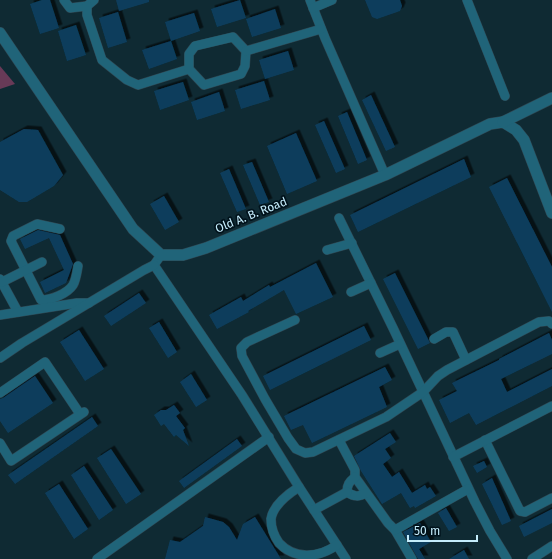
<svg xmlns="http://www.w3.org/2000/svg" width="552" height="559" font-family="'Fira Sans',sans-serif">
  <style>
    .green { fill: #683a57 }
    .building { fill: #0d3d5c; filter: url(#shadow) }
    .lines { fill: none; stroke-linecap: round; stroke-linejoin: round }
    .minor-casing { stroke: #2f4651; stroke-width: 10 }
    .tertiary-casing { stroke: #2f4651; stroke-width: 12 }
    .minor { stroke: #206479; stroke-width: 9 }
    .tertiary { stroke: #206479; stroke-width: 11 }
    .labels { text-anchor: middle; dominant-baseline: central; stroke-width: 3.5; stroke-linejoin: round; paint-order: stroke }
    .street-label { font-size: 12px; fill: #c4ecfb; stroke: #00121b }
  </style>
  <defs>
    <filter id="shadow"><feDropShadow dx="3.5" dy="-3.5" stdDeviation="0" flood-color="#0009"/></filter>
  </defs>
  <rect width="100%" height="100%" fill="#0f2a33"/>
  <polygon class="green" points="0,66 15,84 0,89"/>
  <g class="building">
    <polygon points="42,0 50,0 59,28 40,34 30,4"/>
    <polygon points="116,0 149,0 149,2 119,11"/>
    <polygon points="240,0 246,18 217,27 211,9"/>
    <polygon points="365,0 400,0 402,6 400,11 377,19 372,17"/>
    <polygon points="275,9 281,28 252,37 246,19"/>
    <polygon points="118,12 127,42 108,48 99,18"/>
    <polygon points="194,13 200,31 171,41 165,22"/>
    <polygon points="76,25 86,55 67,61 58,31"/>
    <polygon points="171,41 177,59 149,69 142,50"/>
    <polygon points="288,51 294,70 265,79 259,60"/>
    <polygon points="264,81 270,100 241,109 235,90"/>
    <polygon points="183,82 189,100 160,110 154,91"/>
    <polygon points="219,92 225,111 197,120 191,102"/>
    <polygon points="371,95 395,147 386,151 362,100"/>
    <polygon points="347,112 367,160 358,164 338,116"/>
    <polygon points="324,121 345,169 336,173 315,125"/>
    <polygon points="24,129 38,130 63,175 54,186 27,202 19,202 0,190 0,142"/>
    <polygon points="296,133 317,181 287,194 267,146"/>
    <polygon points="464,159 471,177 358,232 350,215"/>
    <polygon points="252,162 269,202 260,205 243,165"/>
    <polygon points="229,169 246,209 237,212 220,173"/>
    <polygon points="507,178 552,267 552,312 489,187"/>
    <polygon points="164,196 179,222 165,230 150,204"/>
    <polygon points="38,230 60,235 73,264 66,283 45,293 40,282 64,270 49,238 25,249 20,239"/>
    <polygon points="316,263 333,297 296,314 284,290 248,311 249,312 217,329 209,315 241,297 243,301 269,285 270,287"/>
    <polygon points="395,273 430,343 418,349 383,279"/>
    <polygon points="139,293 146,303 111,326 104,316"/>
    <polygon points="159,322 177,352 168,358 149,328"/>
    <polygon points="364,326 371,340 270,390 263,376"/>
    <polygon points="79,330 104,369 85,381 60,342"/>
    <polygon points="549,333 552,340 552,354 501,379 507,392 552,369 552,386 476,425 469,413 450,423 439,400 457,391 452,383 499,360 499,359"/>
    <polygon points="385,367 392,380 379,387 387,407 312,443 303,425 291,430 284,416"/>
    <polygon points="191,374 207,400 196,407 180,382"/>
    <polygon points="35,376 53,403 8,433 0,421 0,399 3,398"/>
    <polygon points="174,405 180,413 176,416 185,428 183,430 189,446 176,435 174,437 164,424 161,426 154,415 161,410 166,410"/>
    <polygon points="92,417 98,426 15,484 8,475"/>
    <polygon points="390,433 396,442 385,449 391,458 383,464 392,477 399,472 412,493 425,485 427,489 430,487 436,496 415,508 414,506 410,508 401,493 382,504 361,471 354,456"/>
    <polygon points="237,439 242,446 184,488 179,481"/>
    <polygon points="111,449 141,494 126,504 97,458"/>
    <polygon points="484,461 487,467 477,473 473,466"/>
    <polygon points="84,466 113,510 99,520 71,475"/>
    <polygon points="492,478 511,521 502,525 482,484"/>
    <polygon points="59,484 88,529 74,539 45,493"/>
    <polygon points="446,508 457,527 449,531 438,513"/>
    <polygon points="552,509 552,523 524,537 519,526"/>
    <polygon points="205,517 223,522 229,527 237,540 243,524 255,517 281,559 165,559 170,540 180,542 203,526"/>
    <polygon points="420,523 431,542 419,549 425,559 418,559 403,532"/>
    <polygon points="464,550 469,559 449,559"/>
  </g>
  <g class="lines">
    <defs>
      <g id="minor">
        <polyline points="64,0 70,8 87,6 94,0"/>
        <polyline points="310,0 325,38 385,175"/>
        <polyline points="467,0 505,96"/>
        <polyline points="87,6 87,15 102,60 127,80 138,85 189,69"/>
        <polyline points="313,8 332,0"/>
        <polygon points="233,37 246,51 245,66 241,74 204,85 189,69 189,54 195,46"/>
        <polyline points="246,51 321,29"/>
        <polyline points="339,218 393,328 475,502 490,531 507,559"/>
        <path d="M60 229 37 224 13 236 11 241 41 300C51 300 67 294 73 285 76 280 77 272 78 266"/>
        <polyline points="327,250 352,243"/>
        <polyline points="161,255 154,265 242,395 299,487 346,559"/>
        <polyline points="0,279 18,312"/>
        <polyline points="2,282 42,262"/>
        <polyline points="351,292 371,283"/>
        <polyline points="0,315 77,303 89,303"/>
        <polyline points="295,320 247,342 241,348 242,356 265,399 288,438 296,449 305,453 313,452 386,417 423,392 438,376 447,370 539,322 549,321 552,324"/>
        <polyline points="434,339 446,332 453,332 466,360"/>
        <polyline points="380,353 400,344"/>
        <polyline points="0,358 22,343 144,270 154,265"/>
        <polyline points="0,393 45,362 80,414"/>
        <polyline points="339,440 355,470 355,477 388,523 395,530 412,559"/>
        <polyline points="485,440 520,511 525,512 552,498"/>
        <polyline points="0,443 11,461 84,412"/>
        <polyline points="453,457 552,406"/>
        <path d="M299 487C288 494 273 505 271 519 271 528 274 536 279 543 294 559 317 559 337 545"/>
        <path d="M347 492C354 497 359 497 366 493"/>
        <path d="M347 492C347 485 349 482 355 477"/>
        <polyline points="314,510 347,492"/>
        <polyline points="395,530 468,489"/>
        <polyline points="97,559 269,437"/>
        <polyline points="532,559 552,546"/>
      </g>
      <g id="tertiary">
        <polyline points="0,33 133,229 161,255 183,255 206,248 385,175 490,124 503,122 516,130 524,140 552,213"/>
        <polyline points="503,122 552,98"/>
      </g>
    </defs>
    <use href="#minor" class="minor-casing"/>
    <use href="#tertiary" class="tertiary-casing"/>
    <use href="#minor" class="minor"/>
    <use href="#tertiary" class="tertiary"/>
  </g>
  <g class="labels">
    <g class="street-label">
      <text transform="translate(251 215) rotate(-22)">Old A. B. Road</text>
    </g>
  </g>
  <path d="M408 535v6h69v-6" fill="none" stroke="#c4ecfb" stroke-width="2"/>
  <text x="414" y="535" font-size="12" fill="#c4ecfb" stroke="#00121b" stroke-width="3" paint-order="stroke">50 m</text>
</svg>
